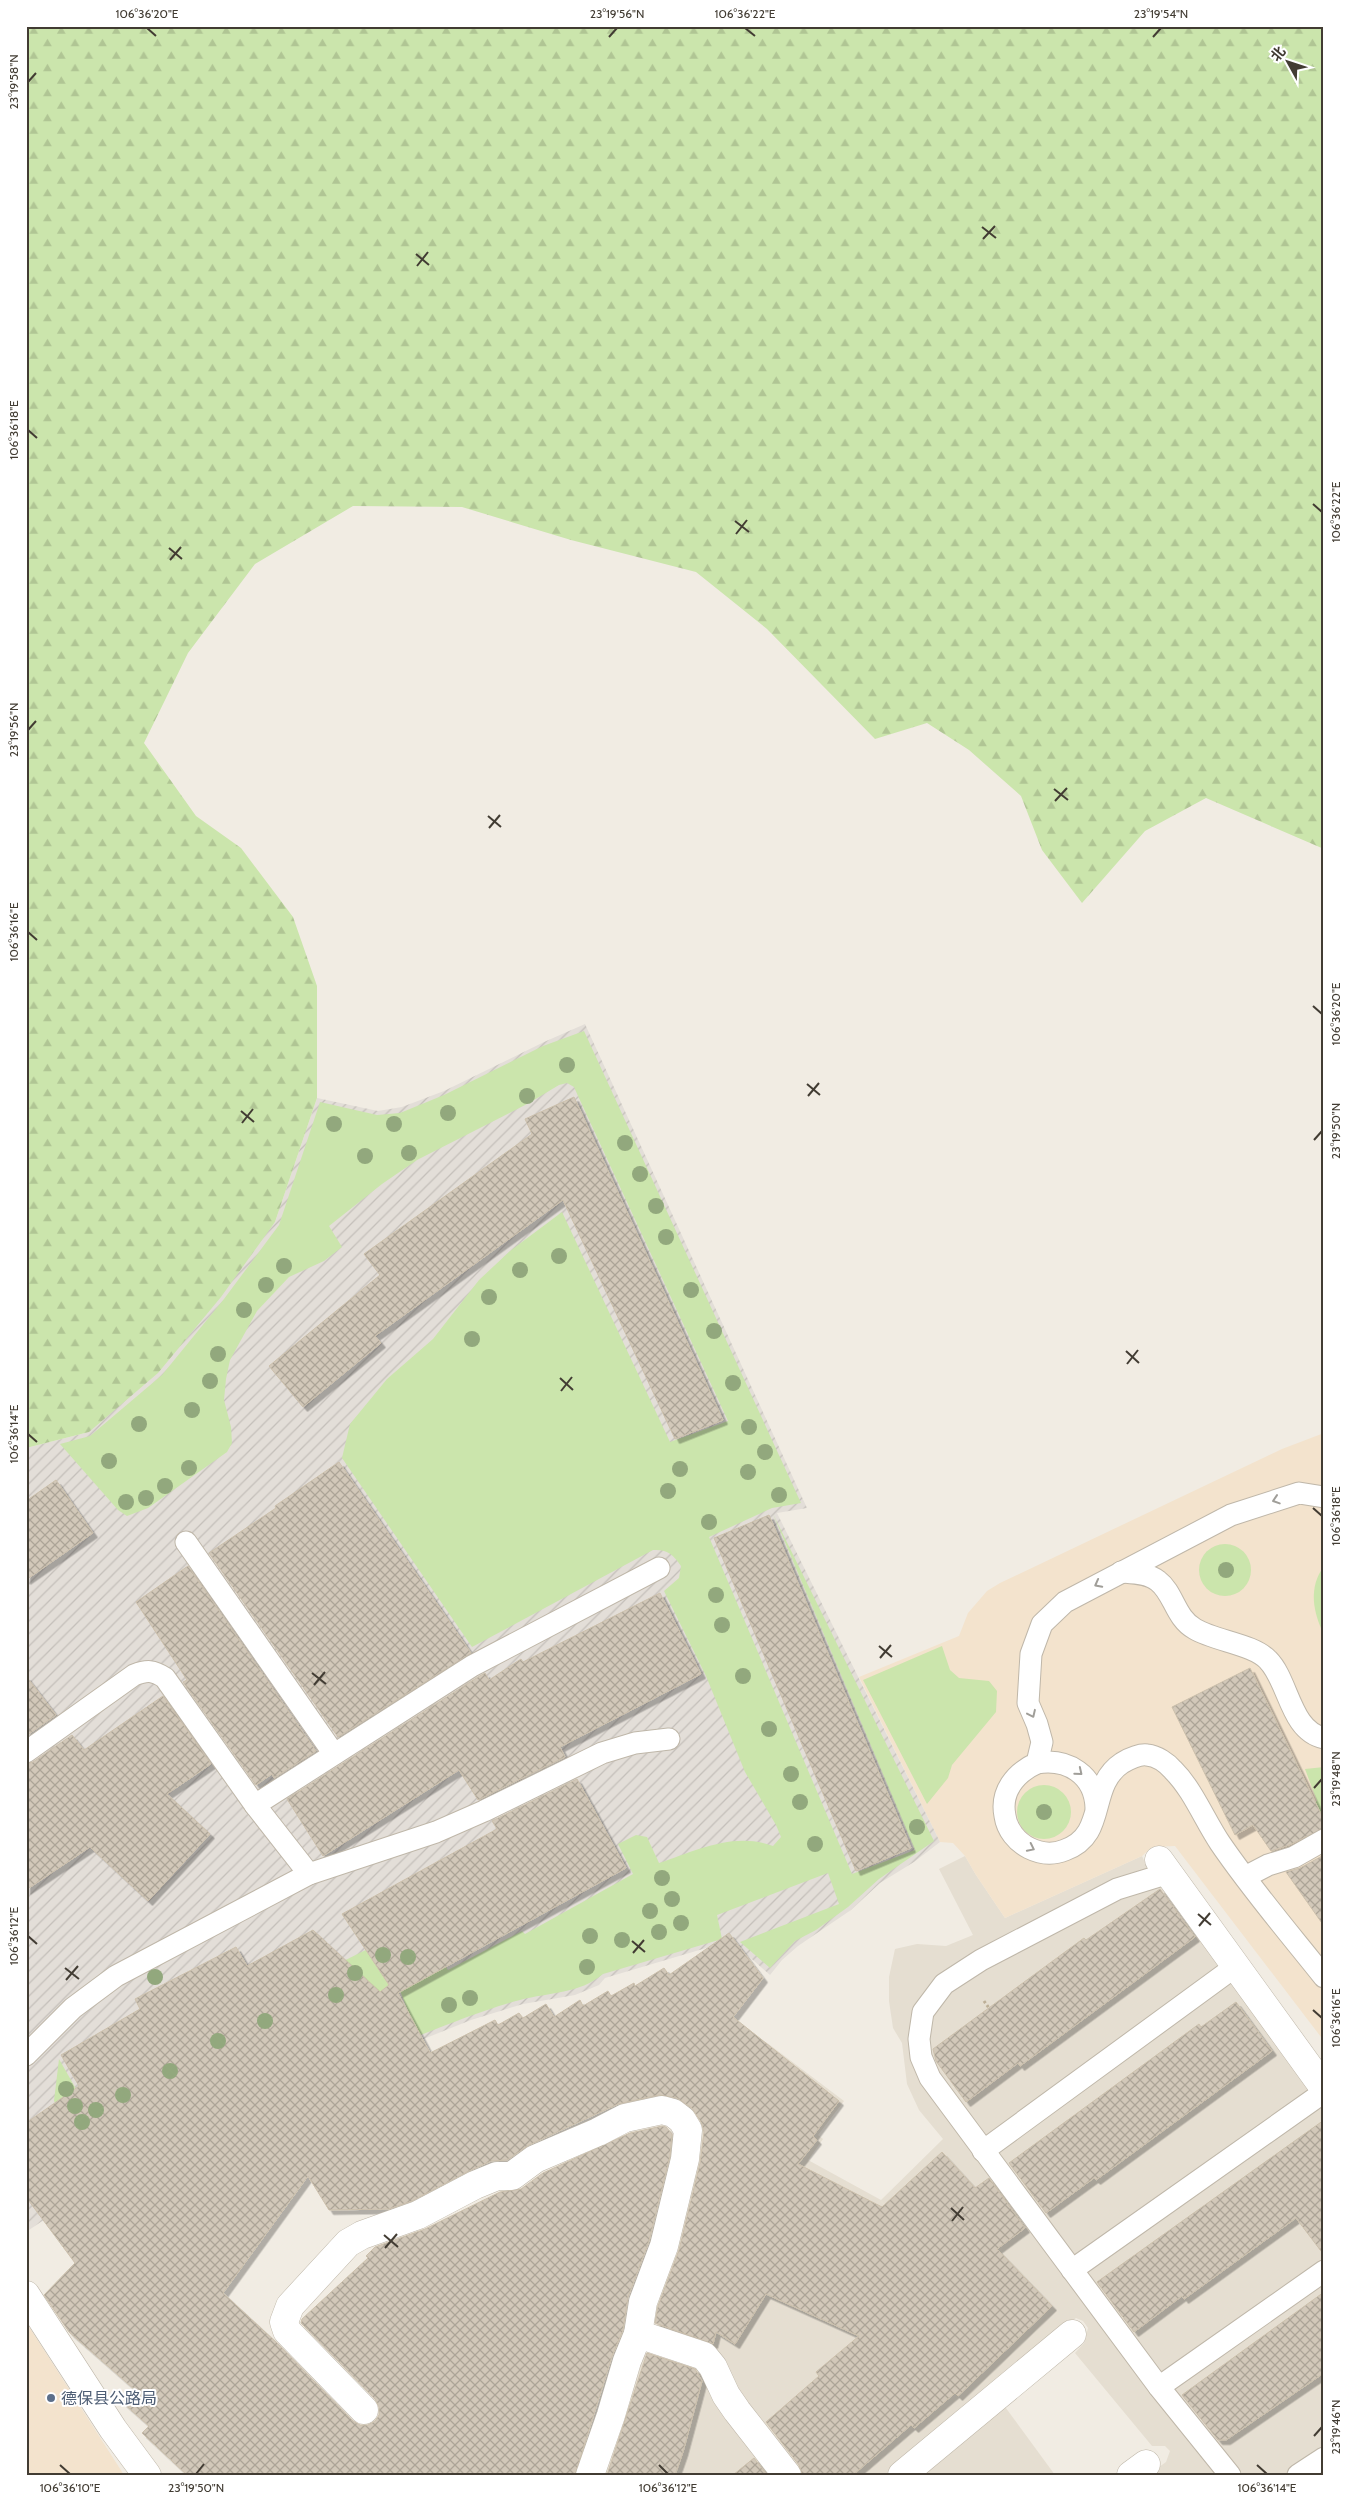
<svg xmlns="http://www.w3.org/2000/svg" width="1350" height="2501" font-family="Cabin,'Noto Sans SC',sans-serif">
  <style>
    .residential { fill: #e5ded1 }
    .commercial { fill: #f3e3cd }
    .industrial { fill: url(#industrial-furrows) }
    .grass { fill: #cbe5ac }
    .forest { fill: url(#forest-firs) }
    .building { fill: url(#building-cross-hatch); stroke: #ccc0ac; filter: url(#shadow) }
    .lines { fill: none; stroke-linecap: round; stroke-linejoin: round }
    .service-casing { stroke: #bfb7a9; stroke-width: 23 }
    .minor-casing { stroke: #bfb7a9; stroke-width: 29 }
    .path { stroke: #bdaf97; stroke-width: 3; stroke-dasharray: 2.5 2.5; stroke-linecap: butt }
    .service { stroke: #fff; stroke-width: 21 }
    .minor { stroke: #fff; stroke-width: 28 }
    .tree { fill: #92a87d }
    .oneway { stroke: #a09e99 }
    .ticks { fill: none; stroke: #423c33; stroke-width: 2 }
    .service-dot { fill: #5c6f8a; stroke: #fff; stroke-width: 2 }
    .labels { text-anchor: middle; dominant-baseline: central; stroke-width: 4; stroke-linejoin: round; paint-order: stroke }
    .service-label { font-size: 16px; fill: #4e5e75; stroke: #fff; text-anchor: start }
    .neatline { fill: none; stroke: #423c33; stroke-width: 2 }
    .ticks-label { font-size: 12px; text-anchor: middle; fill: #423c33 }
  </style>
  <defs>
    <pattern id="industrial-furrows" width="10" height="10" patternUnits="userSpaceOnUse" patternTransform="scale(1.25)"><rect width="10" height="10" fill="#e3ded8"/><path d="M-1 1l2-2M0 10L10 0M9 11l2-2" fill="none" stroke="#c4bfba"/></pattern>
    <pattern id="forest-firs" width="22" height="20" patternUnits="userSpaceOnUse" patternTransform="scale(1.25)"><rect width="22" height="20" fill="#cbe5ac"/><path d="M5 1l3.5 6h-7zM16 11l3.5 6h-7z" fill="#b0c594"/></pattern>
    <pattern id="building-cross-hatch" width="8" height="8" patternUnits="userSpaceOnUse" patternTransform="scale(1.25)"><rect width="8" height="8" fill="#d2c8b9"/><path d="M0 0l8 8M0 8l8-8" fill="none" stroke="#aca497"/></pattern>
    <filter id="shadow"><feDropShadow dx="4.5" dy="4.5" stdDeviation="0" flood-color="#0004"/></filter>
  </defs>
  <rect width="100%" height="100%" fill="#f1ece3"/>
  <g class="residential">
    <polygon points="965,1856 976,1875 1005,1918 1142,1856 1146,1865 1324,2111 1324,2475 1148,2475 1166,2462 1170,2451 1165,2446 1152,2446 1075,2353 1084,2343 1088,2328 1083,2321 1076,2318 885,2475 800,2475 711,2353 657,2325 653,2321 652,2316 701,2131 766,2042 844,2101 818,2135 823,2139 808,2160 881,2200 943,2139 919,2110 907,2084 902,2043 893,2028 889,2001 889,1977 895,1949 917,1944 946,1946 973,1935 939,1869"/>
    <polygon points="645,2353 700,2367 775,2475 603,2475 633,2383"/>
    <polygon points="1003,2404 1055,2475 915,2475"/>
  </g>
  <g class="commercial">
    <polygon points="1324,1433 1324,2041 1175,1846 1152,1847 1142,1856 1005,1918 976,1875 965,1856 953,1843 940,1842 859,1677 959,1636 968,1613 987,1591 1000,1583 1282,1449"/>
    <polygon points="26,2322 124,2475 26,2475"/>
  </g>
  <polygon class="industrial" points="585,1024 807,1508 777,1513 940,1842 914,1862 880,1883 851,1910 798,1946 782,1960 770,1975 737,1946 723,1943 605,1978 599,1985 575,1995 523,2004 471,2020 416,2042 72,2201 26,2232 26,1448 89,1432 275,1222 317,1098 378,1111 402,1107 444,1091 544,1042"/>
  <g class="grass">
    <path d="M584 1031 801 1503 772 1508 709 1537 852 1874 915 1850 773 1514 934 1841 879 1879 848 1907 816 1930 795 1941 770 1968 740 1942 839 1904 828 1873 717 1915 722 1939 603 1974C579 1994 550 1992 520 2000 485 2009 452 2023 418 2036L398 1986 362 1998 77 2134 54 2101 59 2059 84 2103 154 2055 416 1925 448 1970 522 1931 525 1934 633 1874 618 1844 636 1835 647 1837 659 1863C695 1851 734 1831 773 1846L781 1837 776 1825 745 1772 706 1676 664 1591 679 1578 681 1566C673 1554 667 1549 653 1550L472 1647 342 1458 350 1424 387 1379 433 1339 479 1280 510 1251 562 1212 670 1442 728 1421 578 1096 574 1087 567 1083 559 1085 529 1103 417 1160 382 1184 329 1226 342 1247 324 1261 289 1277 257 1311 230 1360 226 1379 224 1400 231 1427 232 1443 227 1452 148 1508 127 1516 118 1510 60 1444 90 1436 162 1375 224 1299 279 1225 320 1102 377 1115 400 1113 444 1095 543 1046Z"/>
    <circle cx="1225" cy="1570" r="26"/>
    <path d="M1324 1566V1635C1313 1612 1308 1588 1324 1566Z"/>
    <polygon points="942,1646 950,1670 959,1678 989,1681 997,1691 996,1712 952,1765 948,1778 927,1804 863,1680"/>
    <polygon points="1324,1767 1324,1824 1303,1807 1317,1801 1305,1769"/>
    <circle cx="1044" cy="1812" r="27"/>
  </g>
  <polygon class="forest" points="26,26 1324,26 1324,849 1206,798 1145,831 1082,903 1042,850 1021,796 969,750 927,723 875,739 767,629 696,572 571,540 462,507 353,506 255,564 188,653 144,743 196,816 241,848 293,917 317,986 317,1098 275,1222 221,1297 158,1373 89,1432 26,1448"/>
  <g class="building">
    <polygon points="574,1097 723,1420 675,1439 563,1200 375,1336 381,1343 303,1407 269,1366 380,1275 364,1254 532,1134 525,1119"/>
    <polygon points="339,1462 471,1653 338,1737 209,1553 276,1508 275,1506"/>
    <polygon points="56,1480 93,1533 26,1580 26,1501"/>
    <polygon points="769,1515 911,1848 856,1871 714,1538"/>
    <polygon points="188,1566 316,1751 274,1778 272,1774 256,1785 183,1682 187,1680 136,1602"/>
    <polygon points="660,1593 701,1674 560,1747 565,1757 478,1800 459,1770 323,1856 287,1799 478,1677 485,1673 489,1680 521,1659 523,1662"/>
    <polygon points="1250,1668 1324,1820 1324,1828 1289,1845 1271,1851 1253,1825 1235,1835 1172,1707"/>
    <polygon points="26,1676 56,1715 26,1736"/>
    <polygon points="163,1696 211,1764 167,1794 210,1834 148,1901 90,1847 26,1890 26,1764 33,1762 72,1735 84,1750"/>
    <polygon points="577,1779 626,1868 398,1993 430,2053 495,2020 498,2025 519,2013 523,2018 546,2004 554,2017 580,2000 583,2006 608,1991 611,1996 634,1983 635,1986 664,1968 669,1975 729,1933 763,1978 733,2017 839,2101 813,2136 817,2140 798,2164 882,2207 942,2152 975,2188 989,2178 1025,2228 997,2249 1052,2306 958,2396 955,2393 914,2428 911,2425 853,2475 802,2475 799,2465 766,2422 819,2376 816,2372 859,2336 766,2294 735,2344 716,2332 713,2344 655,2323 658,2306 679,2250 700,2163 704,2132 701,2122 692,2108 677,2098 659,2095 618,2104 529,2145 507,2160 491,2161 469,2171 412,2201 389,2209 329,2210 308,2176 223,2293 276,2342 353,2421 360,2425 368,2425 375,2421 379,2415 379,2407 375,2399 301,2323 302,2319 368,2258 366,2256 375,2247 425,2229 500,2192 521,2189 543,2173 630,2133 662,2126 666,2127 672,2134 670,2156 649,2241 628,2297 623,2330 612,2356 575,2475 187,2475 142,2433 149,2426 122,2402 134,2389 69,2332 44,2295 75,2263 26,2197 26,2123 79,2086 61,2055 140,2009 135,1999 236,1947 247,1966 313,1930 380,1992 389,1985 342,1914 497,1829 492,1821"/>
    <polygon points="1324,1855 1324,1926 1286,1872 1300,1868"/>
    <polygon points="1160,1889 1195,1937 1020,2066 1018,2063 966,2102 936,2061 933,2049 1084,1938 1086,1940"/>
    <polygon points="1236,2002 1272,2051 1096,2180 1094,2178 1046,2213 1009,2163 1199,2024 1201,2027"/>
    <polygon points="1324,2120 1324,2255 1296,2218 1184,2299 1182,2296 1134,2332 1097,2282"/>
    <polygon points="1324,2292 1324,2373 1226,2440 1218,2440 1182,2395"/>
    <polygon points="647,2353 695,2369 702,2381 683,2452 675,2475 607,2475"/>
    <polygon points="754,2458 767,2475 733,2475"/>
  </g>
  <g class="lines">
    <defs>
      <g id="service">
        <path d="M1324 1497 1299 1493 1231 1515 1065 1602 1042 1624 1031 1654 1028 1703 1037 1724 1042 1742 1037 1763C1015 1773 1000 1792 1005 1816 1007 1830 1017 1842 1029 1848 1041 1854 1053 1855 1065 1850 1108 1835 1087 1786 1122 1763 1129 1759 1140 1754 1147 1755 1157 1756 1167 1763 1173 1770 1193 1790 1204 1819 1220 1843 1252 1890 1289 1933 1324 1977"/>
        <polyline points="186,1542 334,1754"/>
        <path d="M1121 1572C1133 1573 1148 1573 1158 1581 1174 1593 1175 1618 1195 1629 1215 1641 1253 1644 1268 1660 1289 1681 1290 1731 1324 1738"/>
        <path d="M26 1752 134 1675C147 1670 153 1670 165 1678L255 1805 309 1874"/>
        <path d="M1037 1763C1068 1758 1095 1775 1096 1808"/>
        <polyline points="255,1805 472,1666 659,1568"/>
        <polyline points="1169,1873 1117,1889 981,1960 944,1984 923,2012 919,2039 921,2057 930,2078 1159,2387 1230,2475"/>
        <polyline points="1245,1877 1268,1865 1294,1857 1324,1840"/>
        <polyline points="26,2055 73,2008 116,1976 309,1874 436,1832 484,1811 602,1753 635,1743 669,1739"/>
        <polyline points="983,2151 1236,1966"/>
        <polyline points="1072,2270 1324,2092"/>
        <polyline points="1159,2387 1324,2271"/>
        <polyline points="1298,2475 1324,2458"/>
      </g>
      <g id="minor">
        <polyline points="1159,1860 1324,2088"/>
        <polyline points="26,2295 113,2429 147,2475"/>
        <polyline points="638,2334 704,2356 713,2367 726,2395 737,2411 787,2475"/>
        <polyline points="364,2410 287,2331 284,2322 290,2306 348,2243 362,2235 418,2215 475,2185 497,2176 512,2176 535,2159 598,2132 625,2118 662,2110 673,2113 682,2120 688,2130 685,2159 664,2246 643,2302 638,2334 627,2361 611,2415 590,2475"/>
        <polyline points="902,2475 1072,2334"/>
        <polyline points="1131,2475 1146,2464"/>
      </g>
    </defs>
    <use href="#service" class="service-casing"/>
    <use href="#minor" class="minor-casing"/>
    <polyline class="path" points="984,2001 989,2008"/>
    <use href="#service" class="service"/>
    <use href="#minor" class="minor"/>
  </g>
  <g class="tree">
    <circle cx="567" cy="1065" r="8"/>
    <circle cx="527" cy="1096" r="8"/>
    <circle cx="448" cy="1113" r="8"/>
    <circle cx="334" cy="1124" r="8"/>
    <circle cx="394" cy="1124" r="8"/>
    <circle cx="625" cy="1143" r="8"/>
    <circle cx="409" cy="1153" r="8"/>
    <circle cx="365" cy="1156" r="8"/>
    <circle cx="640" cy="1174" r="8"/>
    <circle cx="656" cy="1206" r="8"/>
    <circle cx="666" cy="1237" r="8"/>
    <circle cx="559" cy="1256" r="8"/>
    <circle cx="284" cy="1266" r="8"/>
    <circle cx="520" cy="1270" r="8"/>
    <circle cx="266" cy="1285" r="8"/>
    <circle cx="691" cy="1290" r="8"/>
    <circle cx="489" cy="1297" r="8"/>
    <circle cx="244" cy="1310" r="8"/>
    <circle cx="714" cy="1331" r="8"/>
    <circle cx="472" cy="1339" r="8"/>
    <circle cx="218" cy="1354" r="8"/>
    <circle cx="210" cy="1381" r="8"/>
    <circle cx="733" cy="1383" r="8"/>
    <circle cx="192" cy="1410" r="8"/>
    <circle cx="139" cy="1424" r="8"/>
    <circle cx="749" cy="1427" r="8"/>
    <circle cx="765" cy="1452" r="8"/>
    <circle cx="109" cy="1461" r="8"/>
    <circle cx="189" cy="1468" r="8"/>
    <circle cx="680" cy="1469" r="8"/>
    <circle cx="748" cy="1472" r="8"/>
    <circle cx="165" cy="1486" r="8"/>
    <circle cx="668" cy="1491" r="8"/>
    <circle cx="779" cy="1495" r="8"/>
    <circle cx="146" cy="1498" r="8"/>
    <circle cx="126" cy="1502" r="8"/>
    <circle cx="709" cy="1522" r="8"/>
    <circle cx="1226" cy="1570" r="8"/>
    <circle cx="716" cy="1595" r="8"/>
    <circle cx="722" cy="1625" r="8"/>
    <circle cx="743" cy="1676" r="8"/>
    <circle cx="769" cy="1729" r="8"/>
    <circle cx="791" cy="1774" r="8"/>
    <circle cx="800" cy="1802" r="8"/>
    <circle cx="1044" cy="1812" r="8"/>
    <circle cx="917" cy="1827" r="8"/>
    <circle cx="815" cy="1844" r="8"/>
    <circle cx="662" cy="1878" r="8"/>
    <circle cx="672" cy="1899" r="8"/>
    <circle cx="650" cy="1911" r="8"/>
    <circle cx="681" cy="1923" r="8"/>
    <circle cx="659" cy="1932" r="8"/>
    <circle cx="590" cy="1936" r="8"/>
    <circle cx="622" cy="1940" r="8"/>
    <circle cx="383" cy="1955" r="8"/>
    <circle cx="408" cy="1957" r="8"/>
    <circle cx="587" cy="1967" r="8"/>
    <circle cx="355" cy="1973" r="8"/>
    <circle cx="155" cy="1977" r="8"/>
    <circle cx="336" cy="1995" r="8"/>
    <circle cx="470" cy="1998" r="8"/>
    <circle cx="449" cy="2005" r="8"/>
    <circle cx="265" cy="2021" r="8"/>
    <circle cx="218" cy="2041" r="8"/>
    <circle cx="170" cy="2071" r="8"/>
    <circle cx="66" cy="2089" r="8"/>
    <circle cx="123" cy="2095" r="8"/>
    <circle cx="75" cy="2106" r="8"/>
    <circle cx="96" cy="2110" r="8"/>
    <circle cx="82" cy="2122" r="8"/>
  </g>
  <defs><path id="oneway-chevron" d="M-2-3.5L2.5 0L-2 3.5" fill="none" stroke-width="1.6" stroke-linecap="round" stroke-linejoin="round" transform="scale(1.25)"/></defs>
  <g class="oneway">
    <use href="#oneway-chevron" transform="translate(1276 1500) rotate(162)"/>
    <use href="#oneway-chevron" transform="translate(1098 1584) rotate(152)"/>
    <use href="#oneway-chevron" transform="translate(1032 1714) rotate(65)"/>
    <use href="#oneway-chevron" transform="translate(1079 1772) rotate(39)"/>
    <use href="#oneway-chevron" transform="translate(1031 1848) rotate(26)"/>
  </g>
  <path class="ticks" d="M147 28 156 36M745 28 755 36M609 37 617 28M1153 37 1161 28M28 82 36 73M982 227 996 238M983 239 995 226M416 254 429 265M417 266 428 252M28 430 37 438M1313 504 1322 512M735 521 749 532M736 534 747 520M169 548 182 559M170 560 181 547M28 730 36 721M1054 789 1068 800M1055 801 1067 788M488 816 501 827M489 828 500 815M28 932 37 940M1313 1006 1322 1014M807 1084 820 1095M808 1096 819 1083M241 1111 254 1122M242 1123 253 1109M1314 1140 1322 1131M1126 1351 1139 1363M1127 1364 1138 1350M560 1378 573 1390M561 1391 572 1377M28 1434 37 1442M1313 1508 1322 1516M879 1646 892 1657M880 1658 891 1645M312 1673 326 1684M314 1685 325 1672M1314 1788 1322 1779M1198 1914 1211 1925M1199 1926 1210 1913M28 1936 37 1944M632 1941 645 1952M633 1953 644 1940M65 1968 79 1979M66 1980 78 1966M1313 2010 1322 2018M951 2208 964 2220M952 2221 963 2207M384 2235 398 2247M385 2248 397 2234M1314 2436 1322 2427M60 2465 70 2474M659 2465 668 2474M1257 2465 1267 2474M196 2474 204 2464"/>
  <circle class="service-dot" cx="51" cy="2398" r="5"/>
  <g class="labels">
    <g class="service-label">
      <text x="61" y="2398">德保县公路局</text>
    </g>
  </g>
  <rect width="1350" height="2501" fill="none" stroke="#ffffff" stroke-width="55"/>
  <g transform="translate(1288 62) rotate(310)" stroke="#ffffff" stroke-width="4" paint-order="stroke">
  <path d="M0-4L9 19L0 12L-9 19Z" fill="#423c33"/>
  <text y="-8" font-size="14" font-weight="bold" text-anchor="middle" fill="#423c33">北</text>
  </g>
  <rect x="28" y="28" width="1294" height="2446" class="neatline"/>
  <g class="ticks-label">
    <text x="147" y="18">106°36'20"E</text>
    <text x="617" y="18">23°19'56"N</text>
    <text x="745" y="18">106°36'22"E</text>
    <text x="1161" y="18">23°19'54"N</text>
    <text transform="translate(14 82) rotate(-90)" y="4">23°19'58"N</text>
    <text transform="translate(14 430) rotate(-90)" y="4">106°36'18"E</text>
    <text transform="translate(1336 512) rotate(-90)" y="4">106°36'22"E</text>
    <text transform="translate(14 730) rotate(-90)" y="4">23°19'56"N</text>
    <text transform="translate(14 932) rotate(-90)" y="4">106°36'16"E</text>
    <text transform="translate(1336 1014) rotate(-90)" y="4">106°36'20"E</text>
    <text transform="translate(1336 1131) rotate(-90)" y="4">23°19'50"N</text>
    <text transform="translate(14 1434) rotate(-90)" y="4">106°36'14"E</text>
    <text transform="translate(1336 1516) rotate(-90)" y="4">106°36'18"E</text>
    <text transform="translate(1336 1779) rotate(-90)" y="4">23°19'48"N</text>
    <text transform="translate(14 1936) rotate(-90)" y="4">106°36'12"E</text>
    <text transform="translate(1336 2018) rotate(-90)" y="4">106°36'16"E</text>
    <text transform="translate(1336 2427) rotate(-90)" y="4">23°19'46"N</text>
    <text x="70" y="2492">106°36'10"E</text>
    <text x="196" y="2492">23°19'50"N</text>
    <text x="668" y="2492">106°36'12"E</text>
    <text x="1267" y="2492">106°36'14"E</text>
  </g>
</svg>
